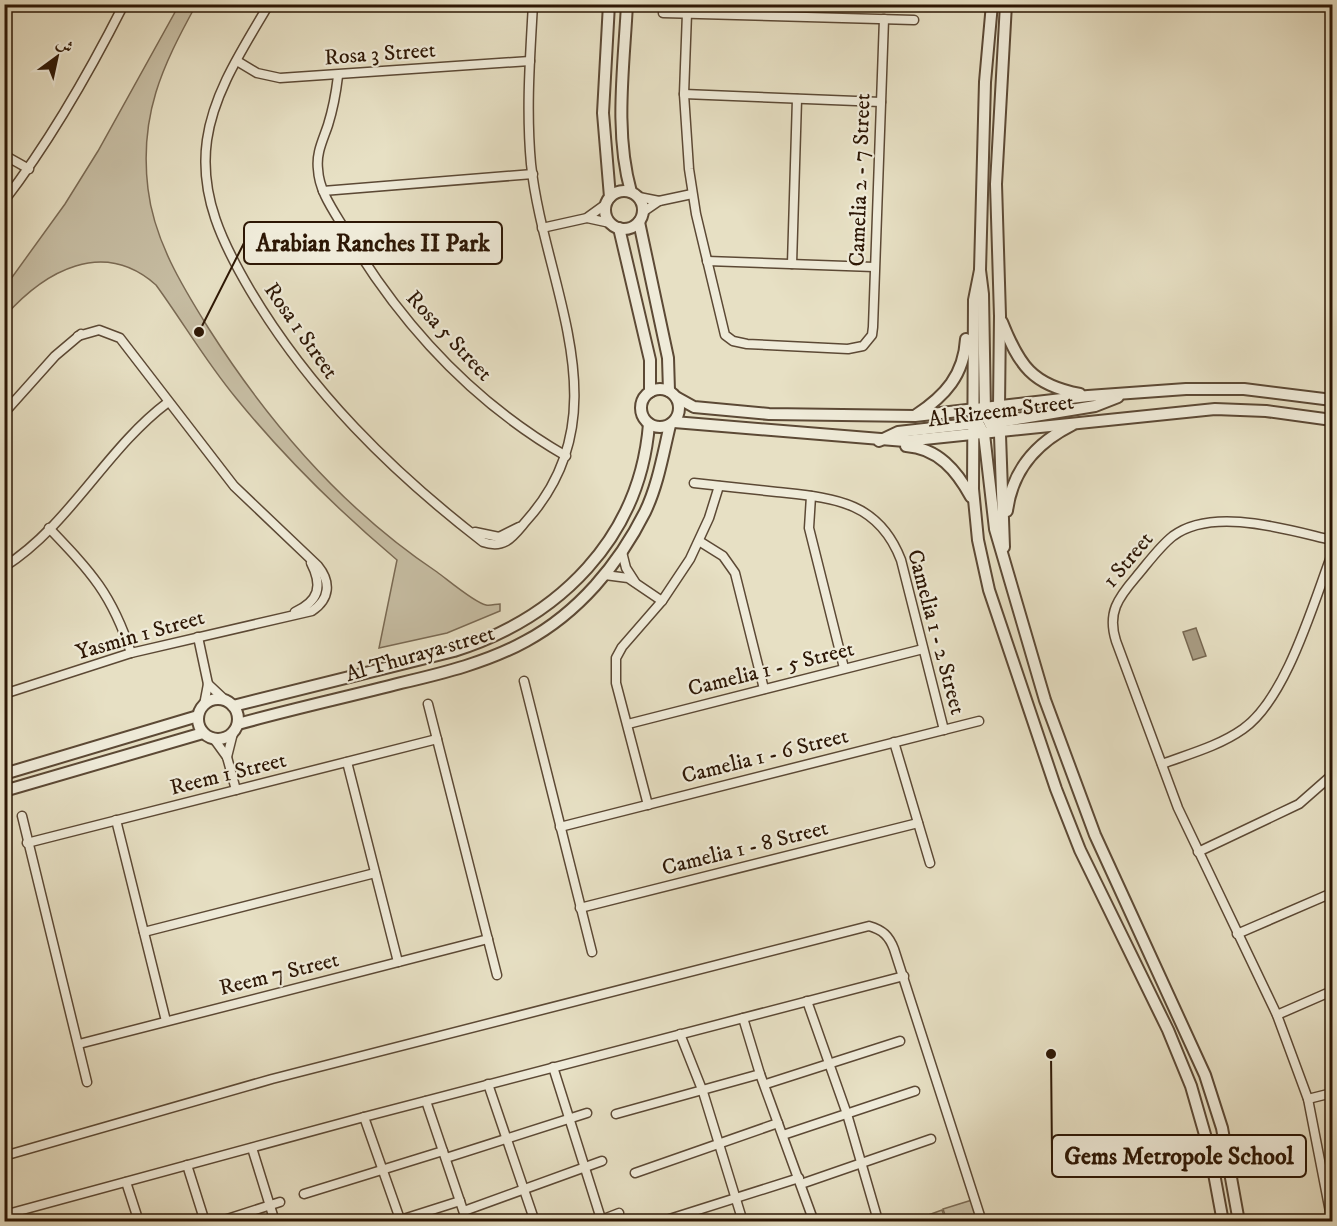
<svg xmlns="http://www.w3.org/2000/svg" width="1337" height="1226" font-family="'IM FELL DW Pica',Amiri,serif">
  <style>
    .green { fill: #c7bea4; stroke: #7a6a54; stroke-width: 1.5 }
    .water { fill: #a89c83; stroke: #776751; stroke-width: 1.5 }
    .lines { fill: none; stroke-linecap: round; stroke-linejoin: round }
    .minor-casing { stroke: #5c4935; stroke-width: 11 }
    .tertiary-casing { stroke: #5c4935; stroke-width: 14 }
    .minor { stroke: #efebd9; stroke-width: 8 }
    .tertiary { stroke: #efebd9; stroke-width: 10 }
    .labels { text-anchor: middle; dominant-baseline: central; stroke-width: 4.5; stroke-linejoin: round; paint-order: stroke }
    .street-label { font-size: 22px; fill: #2d1705; stroke: #efebd9 }
    .leader { fill: none; stroke: #2d1705; stroke-width: 2 }
    .callout-dot { fill: #2d1705; stroke: #efebd9; stroke-width: 2 }
    .callout { fill: #efebd9; stroke: #2d1705; stroke-width: 2 }
    .callout-label { font-size: 24px; text-anchor: middle; font-weight: bold; fill: #2d1705 }
  </style>
  <rect width="100%" height="100%" fill="#e7e0c4"/>
  <filter id="stains"><feTurbulence type="fractalNoise" baseFrequency=".00333" numOctaves="4"/><feColorMatrix values="0 0 0 0 .2 0 0 0 0 .09 0 0 0 0 .02 0 0 0 .5 -.17"/></filter>
  <radialGradient id="worn" r=".72"><stop offset=".6" stop-color="#630" stop-opacity="0"/><stop offset="1" stop-color="#630" stop-opacity=".3"/></radialGradient>
  <g class="green">
    <path d="M179 5H196C162 67 139 115 148 189 154 240 182 286 209 329 269 423 344 510 437 572 448 580 475 603 486 605 490 606 496 604 500 604V611L447 633 379 648 397 560C339 511 284 457 236 398 206 362 183 322 156 285 103 238 45 271 5 316V287L65 204 98 151Z"/>
    <polygon points="972,1200 979,1221 947,1221 943,1209"/>
    <polygon points="942,1210 946,1221 895,1221 918,1215 920,1218"/>
  </g>
  <polygon class="water" points="1196,628 1206,656 1193,660 1183,632"/>
  <g class="lines">
    <defs>
      <g id="minor">
        <path d="M269 4C244 47 214 91 207 140 199 196 223 244 250 290 310 391 391 471 483 542 506 550 514 535 527 520 624 412 544 286 531 164 526 110 530 58 533 4"/>
        <polyline points="663,13 914,20"/>
        <polyline points="687,13 684,94 689,169 696,214 725,335 733,341 747,344 848,349 863,346 872,335 873,327 884,19"/>
        <polyline points="237,61 257,73 280,78 530,61"/>
        <path d="M338 76C336 93 333 109 328 125 323 140 316 153 318 169 319 193 336 214 348 235 402 325 474 403 566 456"/>
        <polyline points="684,94 881,102"/>
        <polyline points="4,155 29,169"/>
        <polyline points="323,191 533,174"/>
        <polyline points="639,197 659,201"/>
        <path d="M4 201C51 140 89 73 124 4"/>
        <polyline points="643,212 659,201 692,194"/>
        <polyline points="588,217 606,204"/>
        <polyline points="542,228 587,218 610,223"/>
        <polyline points="707,261 874,267"/>
        <polyline points="792,264 797,99"/>
        <polyline points="4,413 55,356 81,334"/>
        <path d="M694 483C722 486 749 489 777 492 832 498 878 500 901 560L944 730"/>
        <polyline points="811,496 809,528 844,668"/>
        <path d="M49 528C91 572 112 594 131 653"/>
        <polyline points="475,532 499,537 519,527"/>
        <polyline points="699,541 723,556 735,573 764,689"/>
        <polyline points="622,552 626,568 635,582"/>
        <path d="M4 567C70 525 106 449 167 403"/>
        <polyline points="605,575 628,578 662,601"/>
        <path d="M295 612C319 601 323 586 311 563"/>
        <polyline points="198,637 208,684 204,705"/>
        <polyline points="524,681 592,952"/>
        <polyline points="208,684 224,699"/>
        <path d="M4 694 131 653 312 611C330 599 331 582 318 566L234 486 120 338 99 330 78 336"/>
        <polyline points="428,704 497,975"/>
        <polyline points="628,724 923,649"/>
        <polyline points="214,739 227,757 236,790"/>
        <polyline points="894,742 930,863"/>
        <polyline points="227,757 233,733"/>
        <polyline points="347,762 398,962"/>
        <path d="M1162 764C1189 754 1219 746 1243 729 1286 699 1313 604 1332 554"/>
        <polyline points="648,805 616,683 616,658 622,647 662,601 690,559 709,518 719,486"/>
        <polyline points="22,816 87,1082"/>
        <polyline points="116,820 166,1021"/>
        <polyline points="560,827 979,721"/>
        <polyline points="27,843 437,739"/>
        <polyline points="1198,852 1299,804 1332,775"/>
        <polyline points="580,908 918,823"/>
        <polyline points="144,932 375,873"/>
        <polyline points="1237,934 1332,893"/>
        <polyline points="807,1001 847,1114 877,1217"/>
        <polyline points="1277,1015 1332,991"/>
        <polyline points="743,1018 760,1074 814,1222"/>
        <polyline points="680,1034 703,1092 743,1222"/>
        <polyline points="79,1044 488,939"/>
        <polyline points="553,1067 602,1222"/>
        <polyline points="488,1084 535,1222"/>
        <polyline points="766,1084 900,1041"/>
        <polyline points="1308,1099 1332,1093"/>
        <polyline points="426,1101 467,1222"/>
        <polyline points="616,1114 760,1074"/>
        <polyline points="364,1117 401,1222"/>
        <polyline points="783,1135 915,1091"/>
        <polyline points="252,1148 275,1222"/>
        <path d="M4 1156 272 1079 869 926C883 930 889 936 894 949L982 1222"/>
        <polyline points="446,1158 587,1113"/>
        <polyline points="187,1165 205,1222"/>
        <polyline points="635,1173 778,1123"/>
        <polyline points="126,1182 139,1222"/>
        <polyline points="801,1184 931,1139"/>
        <polyline points="304,1194 443,1151"/>
        <polyline points="464,1211 602,1161"/>
        <polyline points="4,1215 364,1117 904,976"/>
        <polyline points="218,1222 280,1202"/>
        <polyline points="394,1222 460,1201"/>
        <polyline points="596,1222 619,1213"/>
        <polyline points="660,1222 799,1178"/>
        <path d="M1332 1222 1308 1099 1277 1015 1178 808 1116 641C1107 613 1118 598 1136 577 1148 563 1159 547 1173 536 1213 506 1288 530 1332 540"/>
      </g>
      <g id="tertiary">
        <polyline points="609,4 603,113 610,197"/>
        <path d="M627 4C624 66 614 132 631 192"/>
        <polyline points="992,4 985,82 980,270 983,294 985,413 990,424 999,432"/>
        <circle cx="624" cy="210" r="19"/>
        <polyline points="639,222 668,358 669,391"/>
        <polyline points="619,228 650,360 650,392"/>
        <polyline points="980,270 974,300 973,489 978,540 989,590 1056,789 1080,850 1168,1030 1191,1086 1210,1152 1223,1222"/>
        <path d="M1002 322C1019 365 1032 385 1080 394"/>
        <circle cx="660" cy="408" r="19"/>
        <polyline points="676,397 694,407 769,414 915,416 1088,396 1186,389 1244,389 1332,400"/>
        <polyline points="972,411 984,434 995,529 1045,700 1095,835 1205,1075 1222,1128 1239,1222"/>
        <path d="M916 415C945 396 964 375 966 339"/>
        <polyline points="674,422 905,441 1215,409 1266,411 1332,420"/>
        <polyline points="993,423 1095,406 1118,397"/>
        <polyline points="879,441 898,432 978,423"/>
        <path d="M906 446C938 448 957 471 971 497"/>
        <path d="M1007 511C1012 471 1036 443 1072 425"/>
        <polyline points="1004,547 999,407 1000,316 996,184 1006,4"/>
        <circle cx="218" cy="719" r="20"/>
        <path d="M233 706 454 651C559 618 640 538 649 424"/>
        <path d="M238 724C292 709 347 697 401 683 444 673 488 662 526 641 578 613 619 564 645 512 658 485 663 454 670 425"/>
        <polyline points="4,774 198,716"/>
        <polyline points="4,791 203,733"/>
      </g>
    </defs>
    <use href="#minor" class="minor-casing"/>
    <use href="#tertiary" class="tertiary-casing"/>
    <use href="#minor" class="minor"/>
    <use href="#tertiary" class="tertiary"/>
  </g>
  <g class="labels">
    <g class="street-label">
      <text transform="translate(380 54) rotate(-4)">Rosa 3 Street</text>
      <text transform="translate(860 180) rotate(-88)">Camelia 2 - 7 Street</text>
      <text transform="translate(301 331) rotate(55)">Rosa 1 Street</text>
      <text transform="translate(449 336) rotate(47)">Rosa 5 Street</text>
      <text transform="translate(1001 411) rotate(-7)">Al Rizeem Street</text>
      <text transform="translate(1128 560) rotate(-50)">1 Street</text>
      <text transform="translate(936 632) rotate(75)">Camelia 1 - 2 Street</text>
      <text transform="translate(140 635) rotate(-16)">Yasmin 1 Street</text>
      <text transform="translate(420 654) rotate(-16)">Al Thuraya street</text>
      <text transform="translate(771 669) rotate(-14)">Camelia 1 - 5 Street</text>
      <text transform="translate(765 756) rotate(-14)">Camelia 1 - 6 Street</text>
      <text transform="translate(228 774) rotate(-14)">Reem 1 Street</text>
      <text transform="translate(745 848) rotate(-14)">Camelia 1 - 8 Street</text>
      <text transform="translate(279 974) rotate(-14)">Reem 7 Street</text>
    </g>
  </g>
  <path class="leader" d="M199 332L244 243M1051 1054L1052 1156"/>
  <g class="callout-dot">
    <circle cx="199" cy="332" r="6"/>
    <circle cx="1051" cy="1054" r="6"/>
  </g>
  <g class="callout">
    <rect x="244" y="222" width="258" height="42" rx="6"/>
    <rect x="1052" y="1135" width="254" height="42" rx="6"/>
  </g>
  <g class="callout-label">
    <text x="373" y="251">Arabian Ranches II Park</text>
    <text x="1179" y="1164">Gems Metropole School</text>
  </g>
  <rect width="1337" height="1226" fill="none" stroke="#e7e0c4" stroke-width="24"/>
  <rect x="6" y="6" width="1325" height="1214" fill="none" stroke="#2d1705" stroke-width="3"/>
  <rect x="12" y="12" width="1313" height="1202" fill="none" stroke="#2d1705" stroke-width="1.5"/>
  <g transform="translate(57 57) rotate(33)" stroke="#efebd9" stroke-width="4.5" paint-order="stroke">
  <path d="M0-4.5L10 22L0 15L-10 22Z" fill="#2d1705"/>
  <text y="-9" font-size="16" font-weight="bold" text-anchor="middle" fill="#2d1705">ش</text>
  </g>
  <rect width="100%" height="100%" filter="url(#stains)"/>
  <rect width="100%" height="100%" fill="url(#worn)"/>
</svg>
